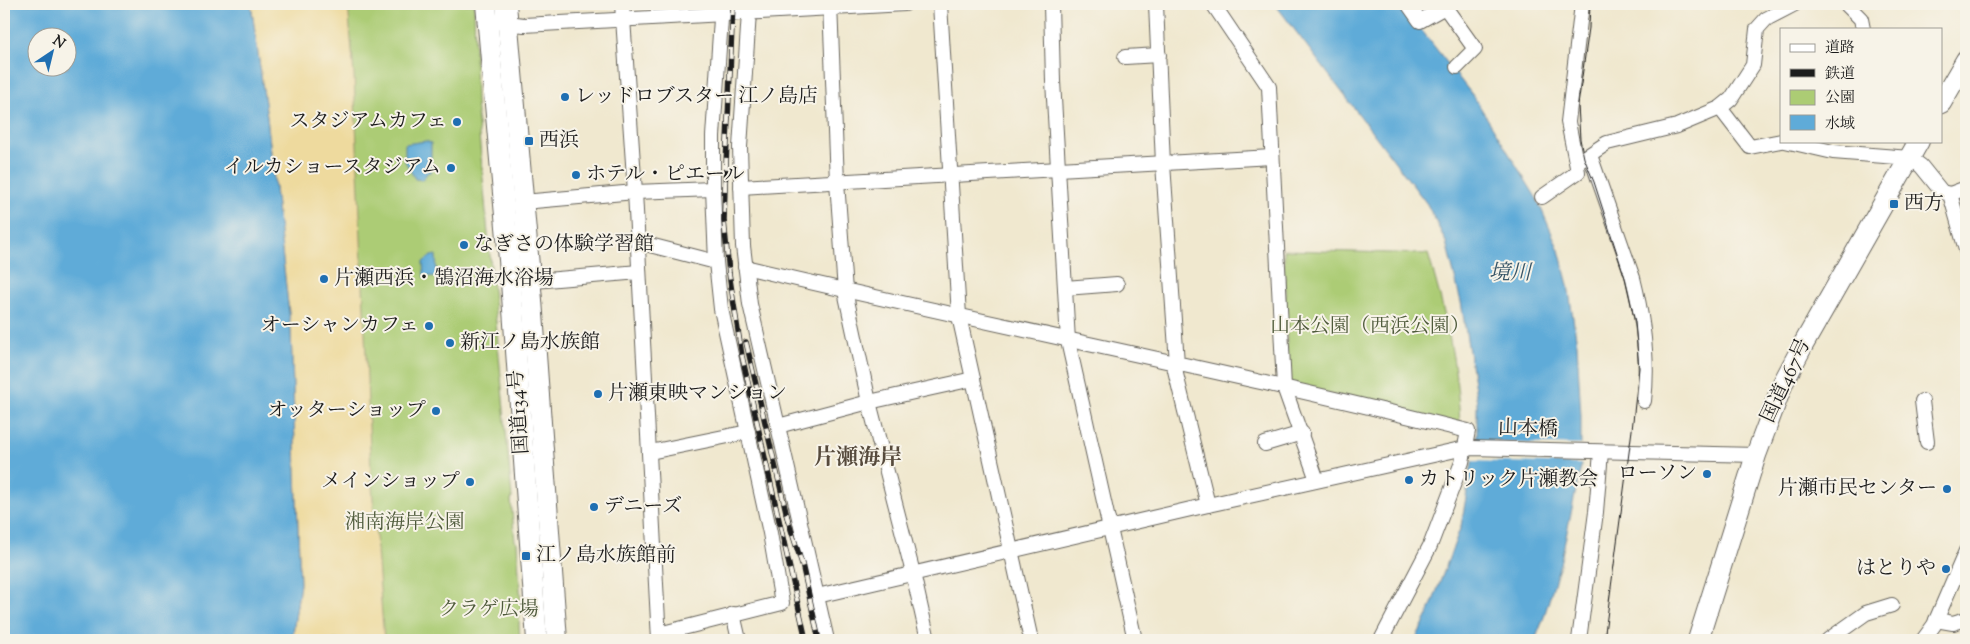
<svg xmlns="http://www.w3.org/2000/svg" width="1970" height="644" font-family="'Sorts Mill Goudy','Noto Serif JP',serif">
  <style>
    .green { fill: #accc74; stroke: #647448 }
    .sand { fill: #eeda9e; stroke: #857b5d }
    .water { fill: #5fabd8; stroke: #3e647a; fill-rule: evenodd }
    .pier { fill: #f0e8cf }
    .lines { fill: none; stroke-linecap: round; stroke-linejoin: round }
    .minor-casing { stroke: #66635b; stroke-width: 16 }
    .highway-casing { stroke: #66635b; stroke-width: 22 }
    .minor { stroke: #fff; stroke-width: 14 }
    .highway { stroke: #fff; stroke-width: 20 }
    .tram { stroke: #1c1c1c; stroke-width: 1 }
    .rail-casing { stroke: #1c1c1c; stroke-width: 5.5 }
    .rail { stroke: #f7f3e8; stroke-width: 4; stroke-dasharray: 11; stroke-linecap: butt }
    .poi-dot { fill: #1f6fb2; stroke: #f7f3e8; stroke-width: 2 }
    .labels { text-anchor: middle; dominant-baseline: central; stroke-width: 4; stroke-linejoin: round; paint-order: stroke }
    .poi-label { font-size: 20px; fill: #1c1c1c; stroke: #f7f3e8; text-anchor: start }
    .park-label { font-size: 20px; fill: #4e5a3b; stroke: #f7f3e8 }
    .street-label { font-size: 20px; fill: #1c1c1c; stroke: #f7f3e8 }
    .water-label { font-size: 21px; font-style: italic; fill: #375567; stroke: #f7f3e8 }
    .quarter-label { font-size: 22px; font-weight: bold; fill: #564a3c; stroke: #f7f3e8 }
  </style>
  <rect width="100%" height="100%" fill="#f7f3e8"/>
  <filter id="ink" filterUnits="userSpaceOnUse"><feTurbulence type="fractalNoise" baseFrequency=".02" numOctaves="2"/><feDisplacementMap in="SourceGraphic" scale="10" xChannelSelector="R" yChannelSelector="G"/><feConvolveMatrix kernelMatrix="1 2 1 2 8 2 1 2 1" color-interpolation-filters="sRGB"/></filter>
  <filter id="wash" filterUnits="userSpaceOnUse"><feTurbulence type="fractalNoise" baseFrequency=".0096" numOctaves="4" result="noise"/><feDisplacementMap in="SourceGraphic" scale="20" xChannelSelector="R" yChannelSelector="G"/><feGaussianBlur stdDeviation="1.12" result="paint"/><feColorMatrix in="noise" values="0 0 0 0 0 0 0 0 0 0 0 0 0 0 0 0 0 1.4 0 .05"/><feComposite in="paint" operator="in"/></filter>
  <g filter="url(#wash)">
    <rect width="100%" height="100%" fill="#f0e8cf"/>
    <g class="green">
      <polygon points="251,4 474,4 476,102 512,498 511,501 515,541 517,542 521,605 519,624 520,640 292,640 300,584 291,331 267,117"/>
      <path d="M1284 250 1428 254C1445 310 1458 367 1460 426L1288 384Z"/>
    </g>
    <polygon class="sand" points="251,4 348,4 354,75 371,473 384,640 292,640 300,584 291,331 267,117"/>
    <g class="water">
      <path d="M4 4H251L267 117 291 331 300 584 292 640H4ZM38 38H68V68H38Z"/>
      <polygon points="1275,4 1401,4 1474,97 1537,199 1559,250 1568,285 1577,344 1581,416 1581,467 1560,564 1543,620 1535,640 1415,640 1427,617 1461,526 1477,434 1477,402 1461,302 1446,242 1427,204"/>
      <polygon points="426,141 431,143 431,172 428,172 422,180 415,179 405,161 405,144"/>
      <polygon points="436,255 437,277 427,276 424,278 423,262 431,256"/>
    </g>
    <polygon class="pier" points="1473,442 1583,445 1582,464 1470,461"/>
  </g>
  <g filter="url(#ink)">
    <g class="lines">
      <defs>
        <g id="minor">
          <polyline points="622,4 635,192 659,640"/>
          <polyline points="830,4 837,182 845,291 869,402 913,573 928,640"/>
          <polyline points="940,4 959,316 1031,640"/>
          <polyline points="1051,4 1053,81 1068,341 1135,640"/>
          <polyline points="1156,4 1163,164 1177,363"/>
          <polyline points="1213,4 1269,87 1284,387 1317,480"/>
          <polyline points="1408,4 1420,21 1445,7 1475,49 1457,67"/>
          <polyline points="1846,4 1861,19 1863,29"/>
          <polyline points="749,13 740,147 743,246 750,304 827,640"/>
          <polyline points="499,22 524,25 905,4"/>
          <polyline points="1125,57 1159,55"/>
          <polyline points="1720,108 1750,147 1781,141"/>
          <polyline points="1785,141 1833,152 1910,158 1921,166 1942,192 1950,194 1966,250"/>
          <path d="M1590 155 1633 278C1643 318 1649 360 1644 401"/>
          <polyline points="1577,163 1607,143 1677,126 1720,108 1731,99 1753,65 1757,29 1766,19 1795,4"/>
          <polyline points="741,187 1272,157"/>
          <polyline points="1950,194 1966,188"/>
          <polyline points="1542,197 1578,172 1568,122 1582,4"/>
          <polyline points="523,202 635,192 713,189"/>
          <polyline points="638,242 716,262"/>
          <path d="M745 267C985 324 1228 371 1468 431L1462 462 1430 546 1381 640"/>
          <polyline points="523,282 639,272"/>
          <polyline points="1065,288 1117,284"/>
          <polyline points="1173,362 1208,505"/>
          <polyline points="1922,401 1927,442"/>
          <polyline points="778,426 869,402 973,379"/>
          <polyline points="1265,444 1302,433"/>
          <polyline points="650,452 748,432"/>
          <polyline points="817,596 1208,505 1456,450 1471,448 1756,455"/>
          <polyline points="733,614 739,640"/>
          <polyline points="1936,620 1953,623 1966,619"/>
          <polyline points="659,634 782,603 770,533 721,309 716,262 713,189 713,136 722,4"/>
          <polyline points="1579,640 1596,512 1601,452"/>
          <polyline points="1828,640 1866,613 1892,605"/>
          <polyline points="1923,640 1934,625 1966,551"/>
        </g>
        <g id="highway">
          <polyline points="486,4 511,282 537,640"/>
          <polyline points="506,4 532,300 557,640"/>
          <polyline points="1941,103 1966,60"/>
          <polyline points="1698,640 1756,455 1783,383 1803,345 1919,141"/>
        </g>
      </defs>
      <use href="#minor" class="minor-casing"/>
      <use href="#highway" class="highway-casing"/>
      <use href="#minor" class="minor"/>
      <use href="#highway" class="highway"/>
      <polyline class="tram" points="1590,4 1589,28 1578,105 1580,139 1584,158 1594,182 1625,278 1635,322 1639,368 1632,430 1604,640"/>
      <defs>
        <g id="rail">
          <polyline points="733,4 725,188 724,220 729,273 742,356 806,640"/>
          <polyline points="746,342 788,520"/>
          <polyline points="786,514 802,564 819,640"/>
        </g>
      </defs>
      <use href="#rail" class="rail-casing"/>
      <use href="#rail" class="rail"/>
    </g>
  </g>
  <g class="poi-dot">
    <circle cx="565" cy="97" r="5"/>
    <circle cx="457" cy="122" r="5"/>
    <rect x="524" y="136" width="10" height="10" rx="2.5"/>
    <circle cx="451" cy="168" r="5"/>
    <circle cx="576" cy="175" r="5"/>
    <rect x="1889" y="199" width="10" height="10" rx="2.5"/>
    <circle cx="464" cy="245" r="5"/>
    <circle cx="324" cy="279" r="5"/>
    <circle cx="429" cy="326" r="5"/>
    <circle cx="450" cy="343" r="5"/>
    <circle cx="598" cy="394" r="5"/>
    <circle cx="436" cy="411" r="5"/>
    <circle cx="1707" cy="474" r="5"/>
    <circle cx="1409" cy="480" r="5"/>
    <circle cx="470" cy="482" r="5"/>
    <circle cx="1947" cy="489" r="5"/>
    <circle cx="594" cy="507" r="5"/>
    <rect x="521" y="551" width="10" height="10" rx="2.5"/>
    <circle cx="1946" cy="569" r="5"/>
  </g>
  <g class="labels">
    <g class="poi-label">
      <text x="575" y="97">レッドロブスター 江ノ島店</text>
      <text x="447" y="122" text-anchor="end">スタジアムカフェ</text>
      <text x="539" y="141">西浜</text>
      <text x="441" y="168" text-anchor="end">イルカショースタジアム</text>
      <text x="586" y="175">ホテル・ピエール</text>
      <text x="1904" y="204">西方</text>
      <text x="474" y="245">なぎさの体験学習館</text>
      <text x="334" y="279">片瀬西浜・鵠沼海水浴場</text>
      <text x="419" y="326" text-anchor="end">オーシャンカフェ</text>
      <text x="460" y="343">新江ノ島水族館</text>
      <text x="608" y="394">片瀬東映マンション</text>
      <text x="426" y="411" text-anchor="end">オッターショップ</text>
      <text x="1697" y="474" text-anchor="end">ローソン</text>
      <text x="1419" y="480">カトリック片瀬教会</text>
      <text x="460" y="482" text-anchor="end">メインショップ</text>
      <text x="1937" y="489" text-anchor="end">片瀬市民センター</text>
      <text x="604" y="507">デニーズ</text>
      <text x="536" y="556">江ノ島水族館前</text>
      <text x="1936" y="569" text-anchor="end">はとりや</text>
    </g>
    <g class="park-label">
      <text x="1370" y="327">山本公園（西浜公園）</text>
      <text x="405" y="523">湘南海岸公園</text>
      <text x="489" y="610">クラゲ広場</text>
    </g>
    <g class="street-label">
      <text transform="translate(1787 381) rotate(-65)">国道467号</text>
      <text transform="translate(520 412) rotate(-94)">国道134号</text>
      <text transform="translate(1528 430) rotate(2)">山本橋</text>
    </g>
    <g class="water-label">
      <text x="1510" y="274">境川</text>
    </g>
    <g class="quarter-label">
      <text x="858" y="459">片瀬海岸</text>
    </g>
  </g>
  <rect width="1970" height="644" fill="none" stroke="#f7f3e8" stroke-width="20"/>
  <rect x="1780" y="28" width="162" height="115" fill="#f7f3e8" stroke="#9f9d96"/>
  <rect x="1790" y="44" width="25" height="8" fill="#ffffff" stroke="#9f9d96"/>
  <text x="1825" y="52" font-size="15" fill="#1c1c1c">道路</text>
  <rect x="1790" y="69" width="25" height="8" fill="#1c1c1c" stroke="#9f9d96"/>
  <text x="1825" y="78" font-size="15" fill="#1c1c1c">鉄道</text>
  <rect x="1790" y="90" width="25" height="15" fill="#accc74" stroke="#9f9d96"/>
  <text x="1825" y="102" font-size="15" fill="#1c1c1c">公園</text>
  <rect x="1790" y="115" width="25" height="15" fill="#5fabd8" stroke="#9f9d96"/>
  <text x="1825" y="128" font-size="15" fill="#1c1c1c">水域</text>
  <g transform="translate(52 52) rotate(35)"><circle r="24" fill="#f7f3e8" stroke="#9f9d96"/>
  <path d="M0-4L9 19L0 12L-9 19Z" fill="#1f6fb2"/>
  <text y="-8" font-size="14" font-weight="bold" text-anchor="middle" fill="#1c1c1c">N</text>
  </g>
</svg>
